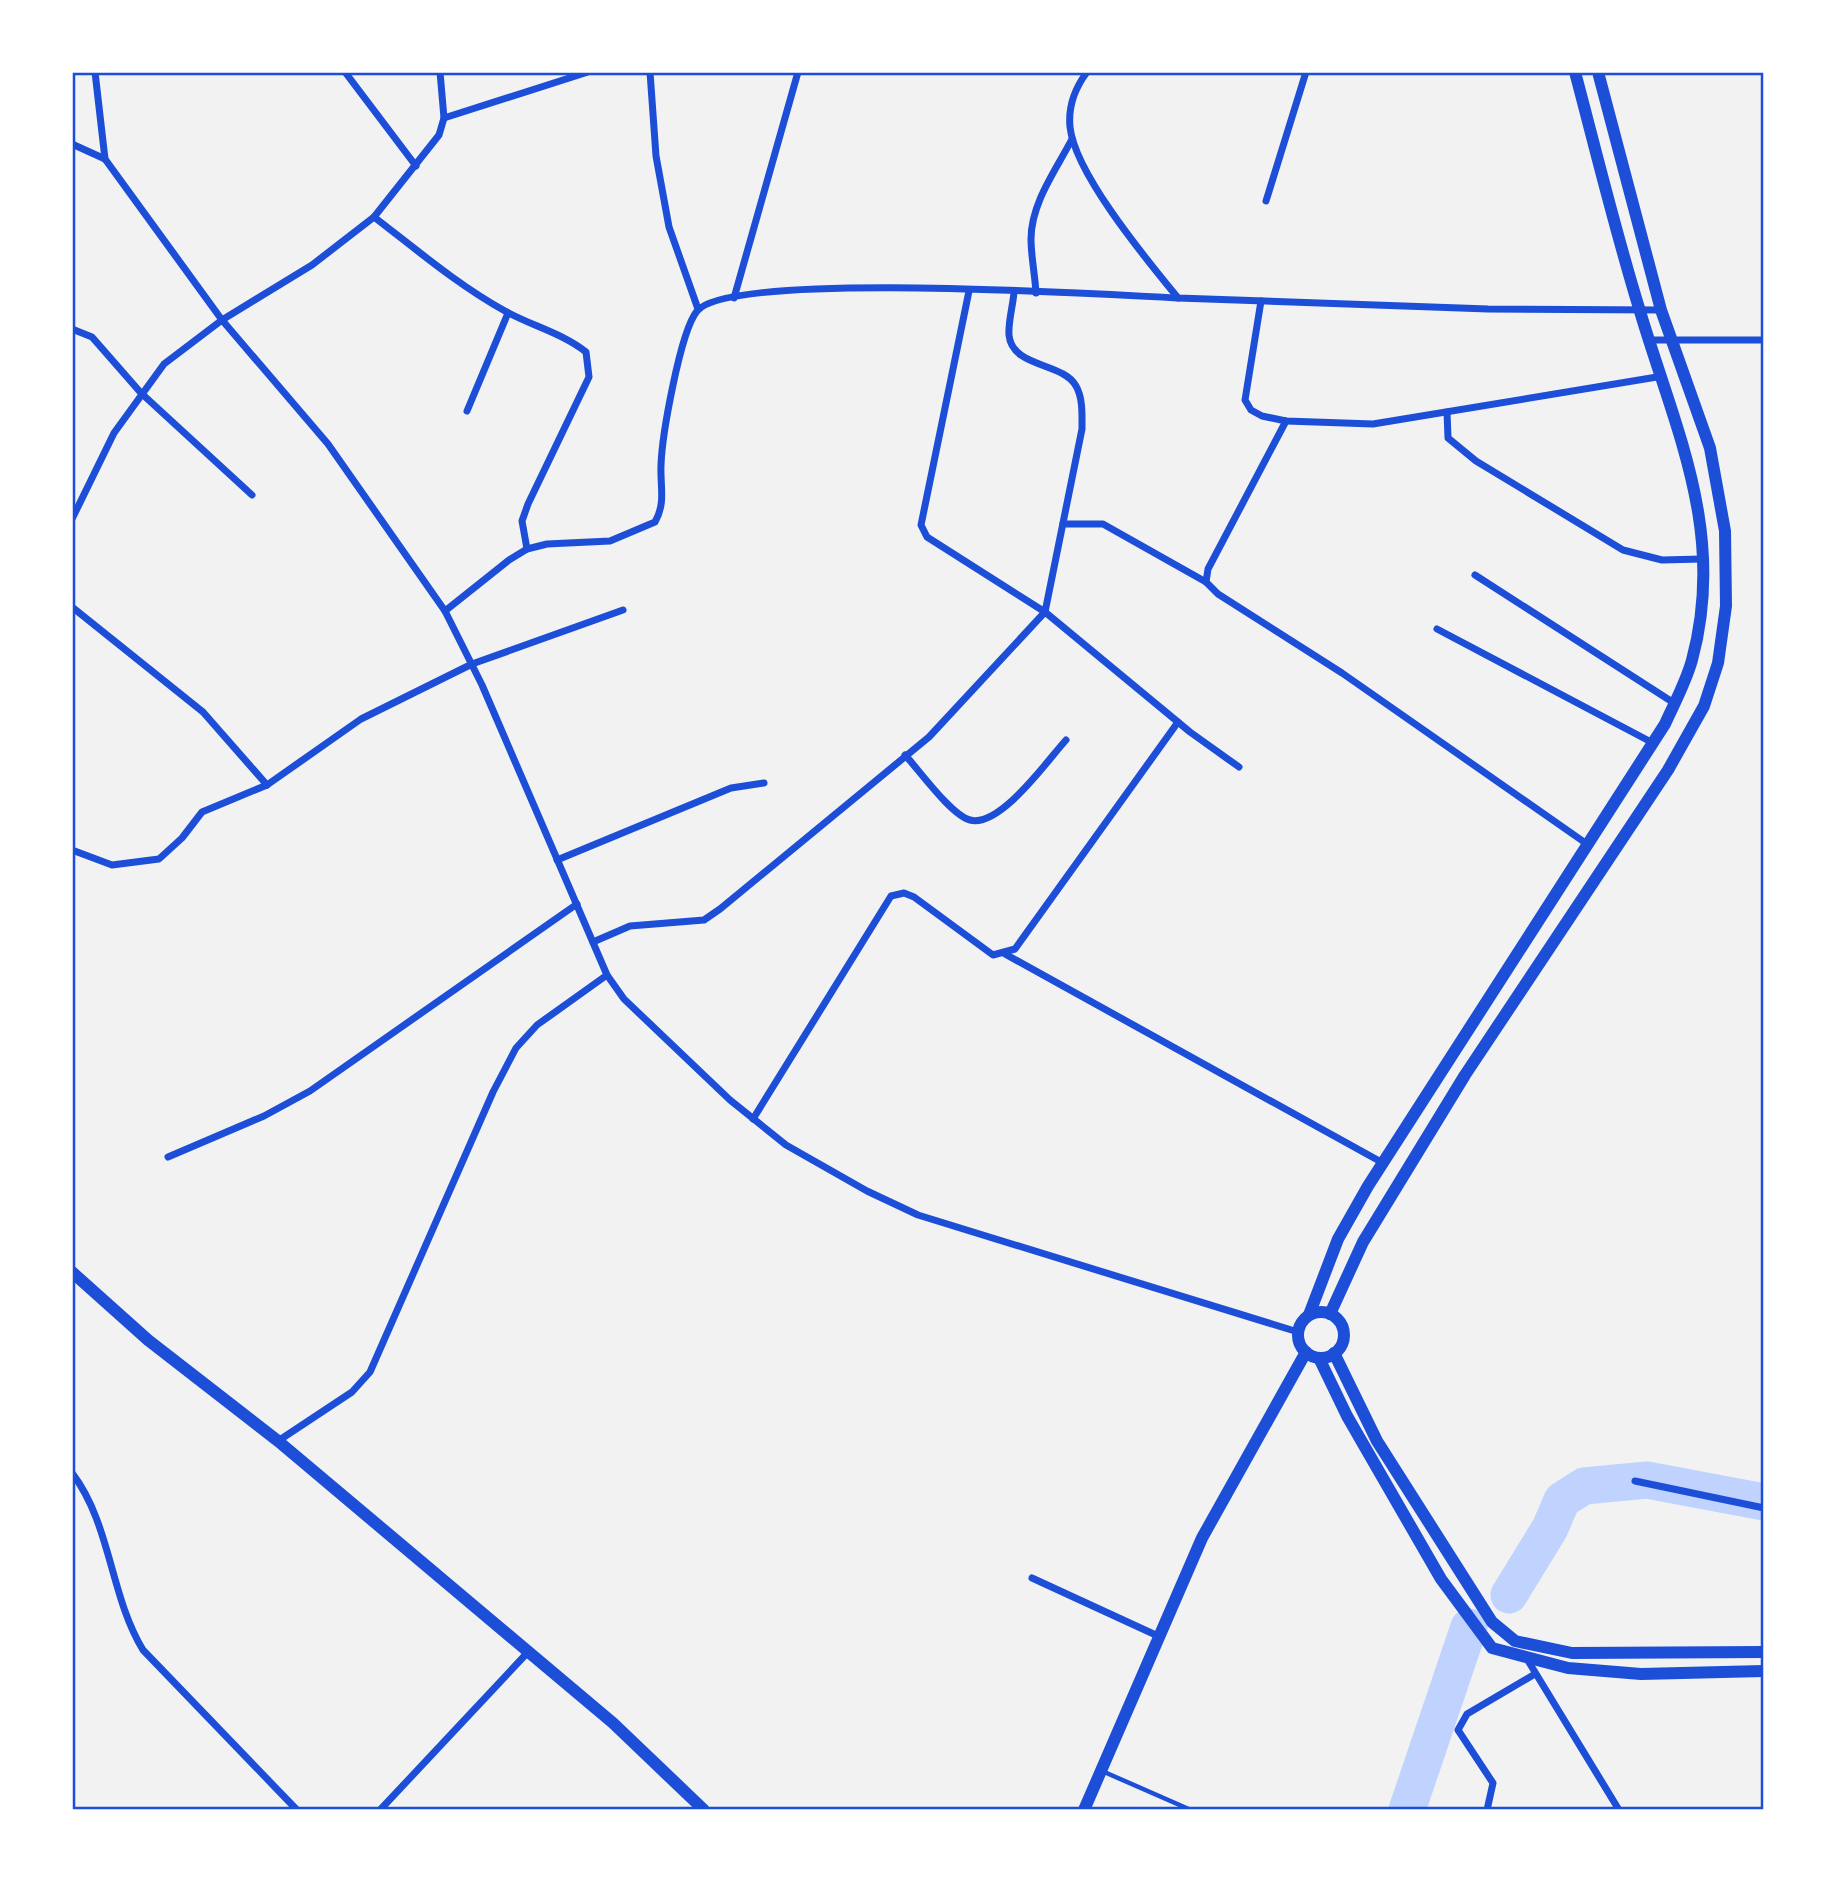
<svg xmlns="http://www.w3.org/2000/svg" width="1836" height="1882" font-family="'IBM Plex Sans',sans-serif">
  <style>
    .lines { fill: none; stroke-linecap: round; stroke-linejoin: round }
    .river { stroke: #bfd3fe; stroke-width: 37 }
    .service { stroke: #1d4ed8; stroke-width: 4.5 }
    .minor { stroke: #1d4ed8; stroke-width: 7 }
    .tertiary { stroke: #1d4ed8; stroke-width: 12 }
    .secondary { stroke: #1d4ed8; stroke-width: 12 }
    .neatline { fill: none; stroke: #1d4ed8; stroke-width: 2.5 }
  </style>
  <rect width="100%" height="100%" fill="#f2f2f2"/>
  <g class="lines">
    <g class="river">
      <polyline points="1509,1595 1550,1528 1562,1500 1584,1486 1647,1480 1764,1502"/>
      <polyline points="1407,1810 1469,1627"/>
    </g>
    <polyline class="service" points="1102,1771 1191,1810"/>
    <g class="minor">
      <polyline points="95,72 105,159"/>
      <polyline points="345,72 416,166"/>
      <polyline points="650,72 656,156 669,227 698,309"/>
      <path d="M1087 72C1075 88 1068 106 1070 127 1075 174 1147 260 1178 298L1488 309 1661 310"/>
      <polyline points="444,118 588,72"/>
      <polyline points="72,144 105,159 222,320 328,444 445,611 482,685 607,975 624,999 730,1100 786,1145 867,1191 918,1215 1298,1332"/>
      <polyline points="1266,201 1306,72"/>
      <path d="M374 217C417 250 458 285 505 311 532 326 562 333 586 352L589 377 528 504 522 521 527 549"/>
      <path d="M969 291 921 525 927 537 1045 612 1082 429C1082 415 1083 398 1076 386 1063 362 1012 368 1009 335 1008 322 1013 306 1014 292"/>
      <path d="M1036 293C1035 275 1031 256 1031 239 1031 203 1056 170 1072 139"/>
      <polyline points="734,298 798,72"/>
      <polyline points="1261,301 1245,400 1251,410 1262,416 1286,421 1373,424 1663,376"/>
      <polyline points="72,329 92,337 141,393 252,495"/>
      <polyline points="1649,340 1764,340"/>
      <polyline points="467,411 508,313"/>
      <polyline points="1447,412 1448,438 1476,461 1623,550 1662,560 1702,559"/>
      <polyline points="1286,421 1208,569 1206,582 1218,594 1342,673 1587,844"/>
      <polyline points="72,519 114,433 164,364 222,320 312,265 374,217 439,135 444,118 440,72"/>
      <polyline points="1063,524 1103,524 1206,582"/>
      <polyline points="1475,575 1674,703"/>
      <polyline points="72,607 203,712 267,785"/>
      <path d="M445 611 509 560 527 549 547 544 610 541 655 522C666 503 660 486 661 465 662 436 680 332 697 311 731 270 1109 295 1178 298"/>
      <polyline points="1437,629 1653,743"/>
      <path d="M905 755C919 770 951 815 970 820 1000 828 1047 761 1066 740"/>
      <polyline points="72,850 112,865 159,859 182,838 202,812 267,785 361,719 472,664 623,610"/>
      <polyline points="557,860 731,788 764,783"/>
      <polyline points="593,942 630,926 704,920 720,909 929,737 1045,612 1190,732 1239,767"/>
      <polyline points="1005,954 1383,1163"/>
      <polyline points="753,1119 891,896 904,893 914,897 993,955 1015,949 1178,722"/>
      <polyline points="168,1157 264,1116 310,1091 577,904"/>
      <polyline points="278,1441 352,1392 370,1372 493,1092 516,1048 537,1025 607,975"/>
      <path d="M72 1473C111 1524 110 1596 143 1650L297 1810"/>
      <polyline points="1635,1481 1764,1508"/>
      <polyline points="1032,1578 1158,1636"/>
      <polyline points="1527,1659 1619,1810"/>
      <polyline points="380,1810 529,1651"/>
      <polyline points="1487,1810 1493,1783 1458,1730 1467,1714 1535,1674"/>
    </g>
    <g class="tertiary">
      <polyline points="72,1272 148,1340 278,1441 613,1723 704,1810"/>
      <polyline points="1334,1353 1377,1441 1492,1622 1515,1641 1572,1653 1764,1652"/>
      <polyline points="1319,1358 1347,1416 1441,1579 1492,1648 1568,1668 1641,1674 1764,1671"/>
    </g>
    <g class="secondary">
      <circle cx="1321" cy="1335" r="23"/>
      <polyline points="1330,1314 1363,1242 1465,1075 1668,770 1704,706 1718,663 1726,606 1725,531 1710,448 1661,310 1598,72"/>
      <path d="M1309 1315 1338 1239 1368 1186 1665 724C1674 704 1686 682 1692 660 1727 531 1674 427 1639 308 1615 230 1596 151 1575 72"/>
      <polyline points="1084,1810 1202,1538 1306,1352"/>
    </g>
  </g>
  <rect width="1836" height="1882" fill="none" stroke="#ffffff" stroke-width="147"/>
  <rect x="74" y="74" width="1688" height="1734" class="neatline"/>
</svg>
